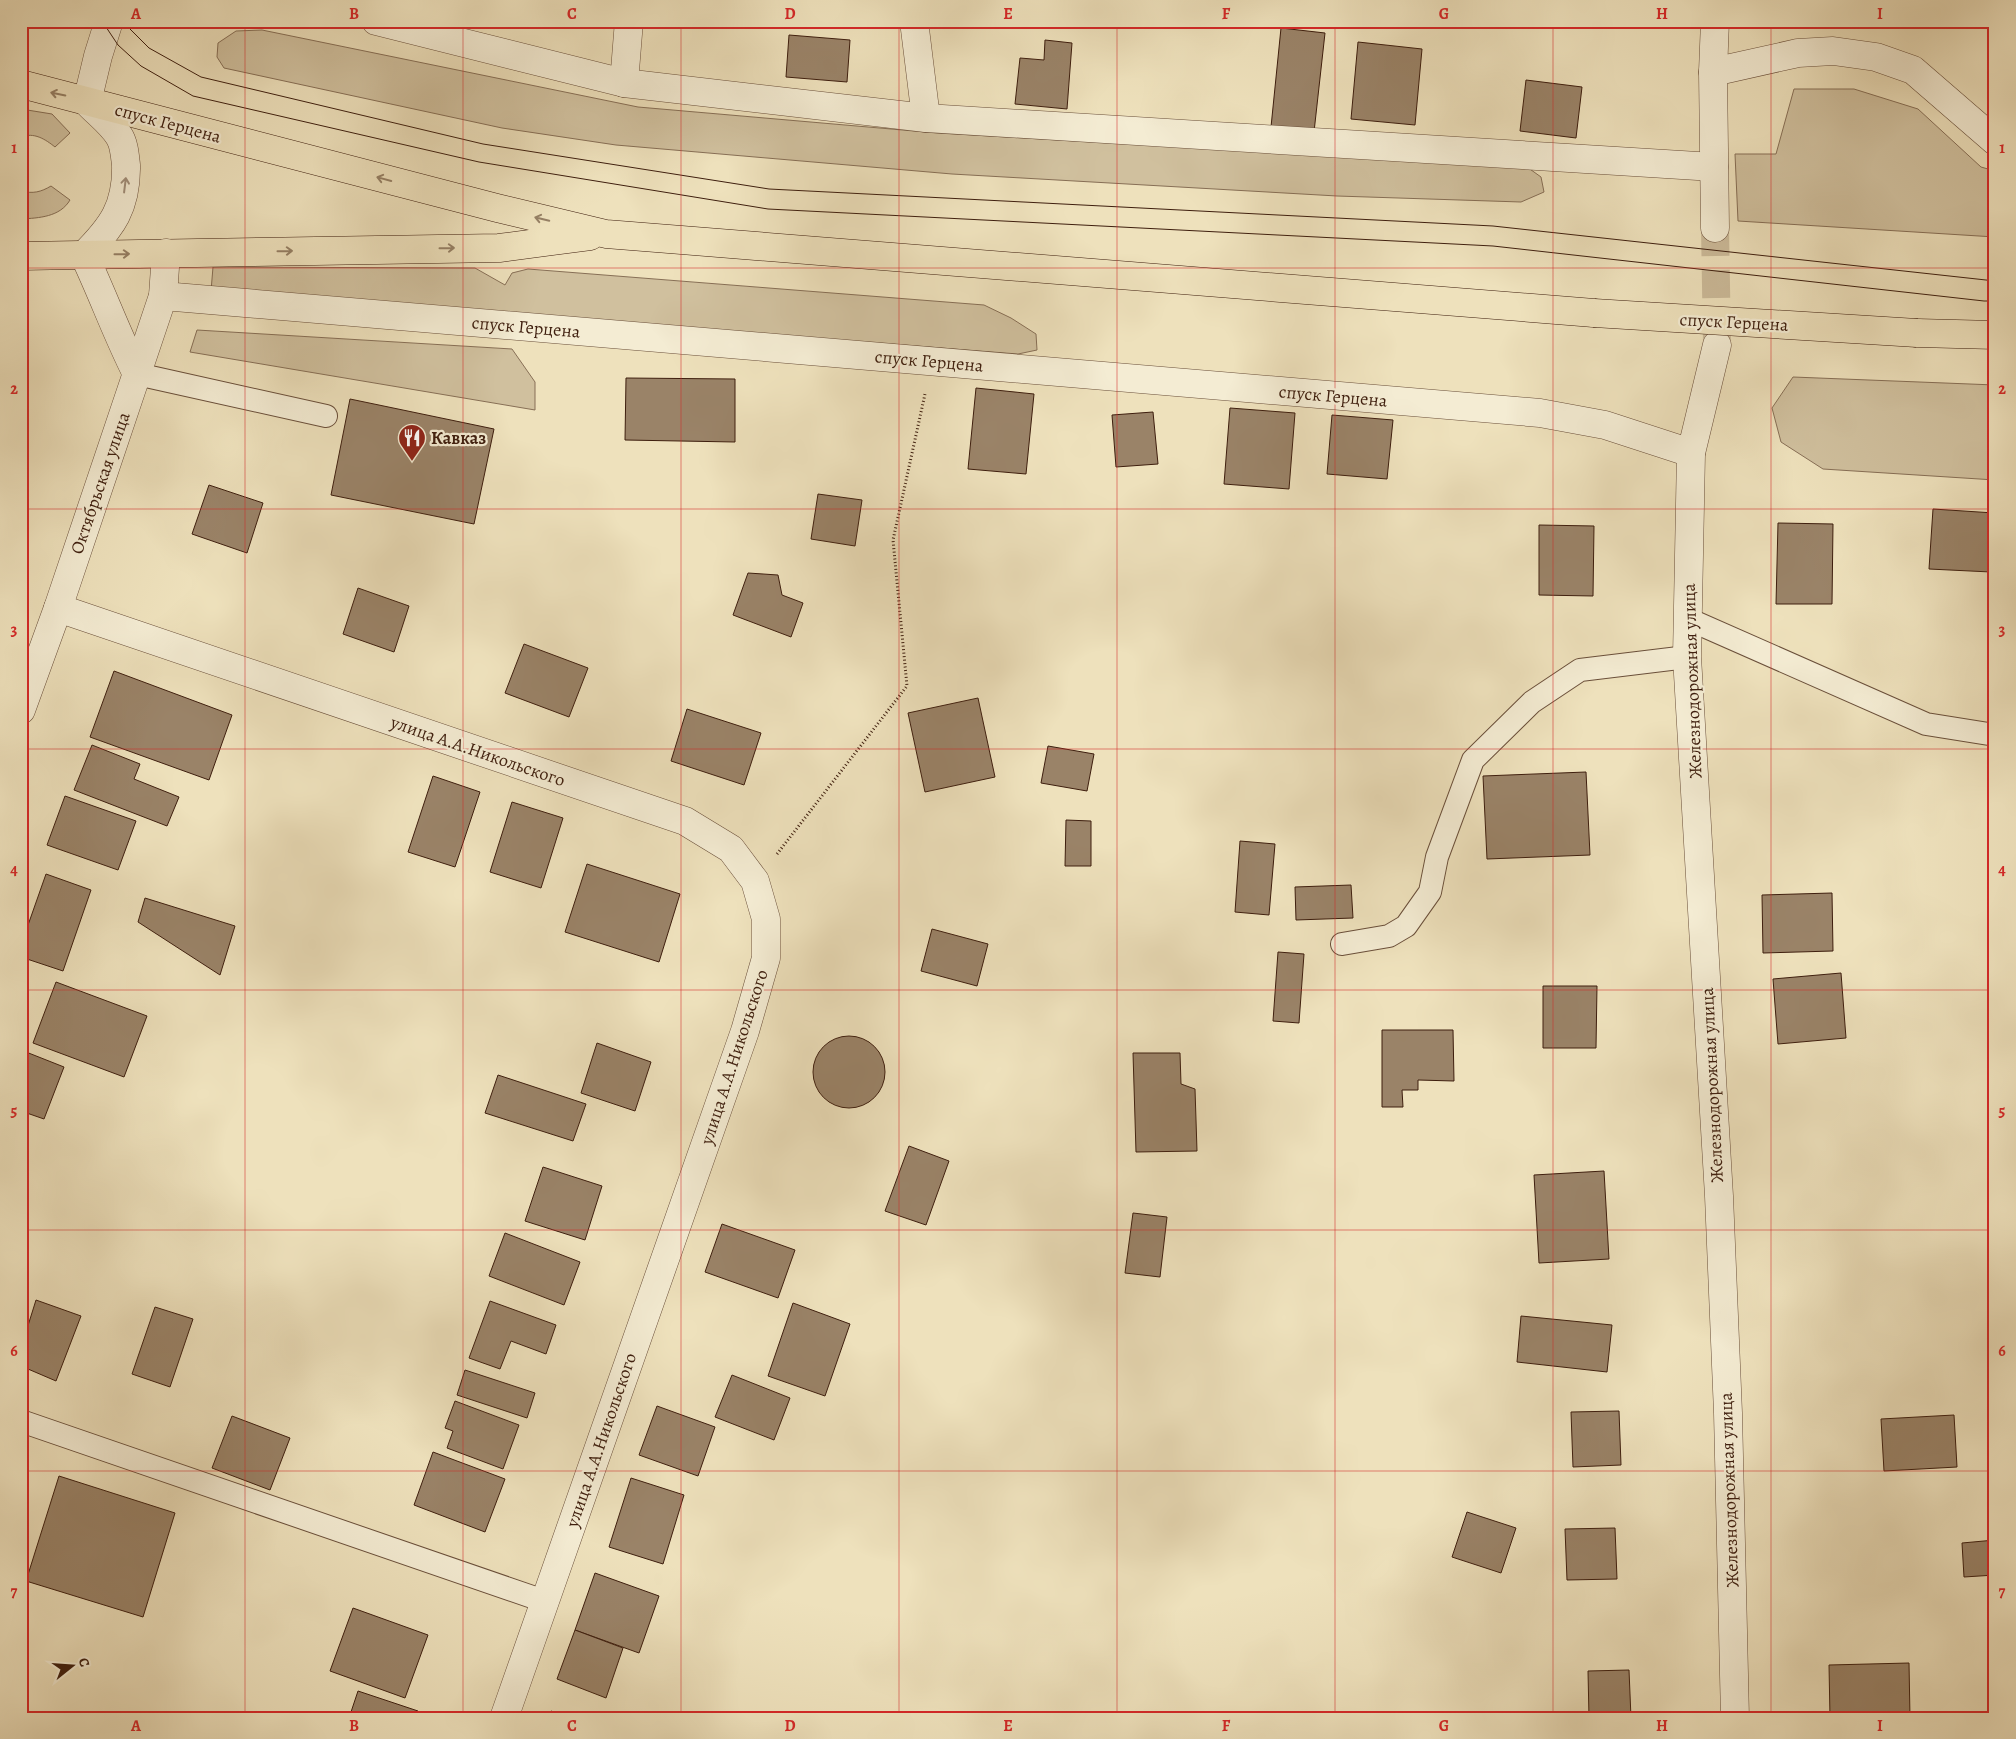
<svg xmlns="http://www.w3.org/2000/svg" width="2016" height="1739" font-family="Alegreya,serif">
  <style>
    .green { fill: #d0c09e; stroke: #876f56 }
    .building { fill: #9a8368; stroke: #3e1e0e }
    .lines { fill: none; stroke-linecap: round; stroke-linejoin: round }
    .street-tunnel { stroke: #cbba99; stroke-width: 28; stroke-dasharray: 28 14; stroke-linecap: butt }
    .lane-casing { stroke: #6a4f3a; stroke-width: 24 }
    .street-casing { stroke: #6a4f3a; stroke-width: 29 }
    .primary-casing { stroke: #3e1e0e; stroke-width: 29 }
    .path { stroke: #3e1e0e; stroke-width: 3; stroke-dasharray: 1 2.5; stroke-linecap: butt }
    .lane { stroke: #f4ecd3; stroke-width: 22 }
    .street { stroke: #f4ecd3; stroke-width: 28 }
    .primary { stroke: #eee1bc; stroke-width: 28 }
    .tram { stroke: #3e1e0e; stroke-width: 1 }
    .primary-bridge-casing { stroke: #3e1e0e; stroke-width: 29; stroke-linecap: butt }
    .primary-bridge { stroke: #eee1bc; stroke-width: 28 }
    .oneway { stroke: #968065 }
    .oneway2 { stroke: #a28f7a }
    .grid { fill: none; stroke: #d62828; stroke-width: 1; stroke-opacity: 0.55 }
    .labels { text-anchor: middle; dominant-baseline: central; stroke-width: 4.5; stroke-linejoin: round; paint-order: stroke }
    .street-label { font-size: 18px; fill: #3e1e0e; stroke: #f4ecd3 }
    .poi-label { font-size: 18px; font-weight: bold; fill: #3e1e0e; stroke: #f4ecd3; text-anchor: start }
    .neatline { fill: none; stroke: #d62828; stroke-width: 2 }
    .grid-label { font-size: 16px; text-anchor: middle; font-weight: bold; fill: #d62828 }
  </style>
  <rect width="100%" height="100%" fill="#eee1bc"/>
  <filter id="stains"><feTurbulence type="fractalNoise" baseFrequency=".004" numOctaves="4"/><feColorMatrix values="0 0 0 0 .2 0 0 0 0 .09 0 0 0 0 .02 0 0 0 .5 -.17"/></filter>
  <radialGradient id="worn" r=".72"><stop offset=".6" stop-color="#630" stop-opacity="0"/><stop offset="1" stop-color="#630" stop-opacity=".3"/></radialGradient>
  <g class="green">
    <polygon points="262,30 638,107 937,133 1527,167 1541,177 1544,192 1521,202 1337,196 952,174 616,145 502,128 224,68 217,57 218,43 236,31"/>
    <polygon points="1794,89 1854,89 1918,109 1981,167 1995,171 1995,237 1738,221 1735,154 1776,154"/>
    <path d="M21 109 52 114 70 133 55 147C45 139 34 132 21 137Z"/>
    <path d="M51 186 70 200C60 217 39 218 21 219V191C33 194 41 192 51 186Z"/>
    <polygon points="213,267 475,268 505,285 512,273 528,269 984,305 1011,318 1036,334 1037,350 1018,354 211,291"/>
    <polygon points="197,330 512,349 535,382 535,410 190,352"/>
    <polygon points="1793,377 1995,385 1995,480 1823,469 1781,442 1772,408"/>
  </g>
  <g class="building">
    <polygon points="1281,28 1325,33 1314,132 1271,127"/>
    <polygon points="789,35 850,40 847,82 786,77"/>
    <polygon points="1045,40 1072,43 1067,109 1015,104 1020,58 1044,60"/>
    <polygon points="1358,42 1422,49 1415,125 1351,119"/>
    <polygon points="1526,80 1582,87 1576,138 1520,131"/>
    <polygon points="626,378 735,379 735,442 625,440"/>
    <polygon points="976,388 1034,394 1026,474 968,469"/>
    <polygon points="350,399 494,429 474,524 331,495"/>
    <polygon points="1230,408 1295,413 1289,489 1224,484"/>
    <polygon points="1153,412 1158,464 1116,467 1112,415"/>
    <polygon points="1332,415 1393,420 1387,479 1327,474"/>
    <polygon points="209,485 263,503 247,553 192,534"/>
    <polygon points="818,494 862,500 855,546 811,539"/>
    <polygon points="1933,509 1994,513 1991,572 1929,569"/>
    <polygon points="1778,523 1833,524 1832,604 1776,604"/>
    <polygon points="1539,525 1594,526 1593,596 1539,595"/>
    <polygon points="748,573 778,575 782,595 803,603 791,637 733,615"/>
    <polygon points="358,588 409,606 394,652 343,634"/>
    <polygon points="524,644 588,668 569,717 505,693"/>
    <polygon points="114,671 232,715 209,780 90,737"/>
    <polygon points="978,698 995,777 925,792 908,713"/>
    <polygon points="687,709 761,733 744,785 671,761"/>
    <polygon points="92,745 140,764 134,779 179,797 167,826 74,790"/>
    <polygon points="1048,746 1094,754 1087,791 1041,783"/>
    <polygon points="1586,772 1590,855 1487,859 1483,776"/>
    <polygon points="433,776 480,792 455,867 408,852"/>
    <polygon points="65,796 136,821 118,870 47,845"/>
    <polygon points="512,802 563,818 541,888 490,872"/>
    <polygon points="1066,820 1091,821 1091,866 1065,866"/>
    <polygon points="1240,841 1275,844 1269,915 1235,912"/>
    <polygon points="587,864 680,894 659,962 565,932"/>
    <polygon points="46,874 91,890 63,971 21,957 21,945"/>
    <polygon points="1351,885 1353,918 1296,920 1295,887"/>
    <polygon points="1832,893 1833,951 1763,953 1762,895"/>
    <polygon points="145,898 235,926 220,975 138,922"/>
    <polygon points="932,929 988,944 977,986 921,971"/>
    <polygon points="1278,952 1304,954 1299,1023 1273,1021"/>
    <polygon points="1841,973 1846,1038 1778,1044 1773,979"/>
    <polygon points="56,982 147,1016 124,1077 33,1043"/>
    <polygon points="1543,986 1597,986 1596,1048 1543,1048"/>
    <polygon points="1382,1030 1453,1030 1454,1081 1418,1080 1418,1090 1402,1090 1403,1107 1382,1107"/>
    <circle cx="849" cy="1072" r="36"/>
    <polygon points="597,1043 651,1062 635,1111 581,1093"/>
    <polygon points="21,1050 64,1067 44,1119 21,1111"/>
    <polygon points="1133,1053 1180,1053 1181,1084 1195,1089 1197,1151 1136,1152"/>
    <polygon points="498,1075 586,1104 573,1141 485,1113"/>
    <polygon points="909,1146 949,1161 926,1225 885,1211"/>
    <polygon points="543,1167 602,1186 585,1240 525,1221"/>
    <polygon points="1604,1171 1609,1259 1539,1263 1534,1175"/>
    <polygon points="1133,1213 1167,1217 1160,1277 1125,1273"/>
    <polygon points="722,1224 795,1250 778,1298 705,1272"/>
    <polygon points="505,1233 580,1262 564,1305 489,1276"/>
    <polygon points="36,1300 81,1316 56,1381 21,1366 21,1348"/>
    <polygon points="490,1301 556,1325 546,1354 511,1341 500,1369 469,1358"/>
    <polygon points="793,1303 850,1324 825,1396 768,1376"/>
    <polygon points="155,1307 193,1319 170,1387 132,1374"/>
    <polygon points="1521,1316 1612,1325 1607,1372 1517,1362"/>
    <polygon points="465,1370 535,1393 527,1418 457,1395"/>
    <polygon points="732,1375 790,1398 774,1440 715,1417"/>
    <polygon points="455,1401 519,1425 503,1469 447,1448 453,1431 445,1428"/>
    <polygon points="657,1406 715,1427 698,1476 639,1455"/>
    <polygon points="1619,1411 1621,1465 1573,1467 1571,1412"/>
    <polygon points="1954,1415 1957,1467 1884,1471 1881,1419"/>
    <polygon points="232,1416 290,1438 270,1490 212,1468"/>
    <polygon points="433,1452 505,1479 485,1532 414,1505"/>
    <polygon points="59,1476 175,1513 143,1617 26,1581"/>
    <polygon points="631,1478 684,1495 663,1564 609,1547"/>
    <polygon points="1467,1512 1516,1528 1501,1573 1452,1557"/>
    <polygon points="1615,1528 1617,1579 1567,1580 1565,1529"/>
    <polygon points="1995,1540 1995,1575 1964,1577 1962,1543"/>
    <polygon points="595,1573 659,1596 639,1653 575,1630"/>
    <polygon points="353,1608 428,1635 405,1698 330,1671"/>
    <polygon points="575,1630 623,1648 606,1698 557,1679"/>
    <polygon points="1909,1663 1910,1718 1830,1718 1829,1665"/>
    <polygon points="1629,1670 1631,1718 1589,1718 1588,1671"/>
    <polygon points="358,1691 418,1711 416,1718 349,1718"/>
    <polygon points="551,1711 569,1718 548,1718"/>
  </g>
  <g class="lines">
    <polyline class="street-tunnel" points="1715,228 1717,343"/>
    <defs>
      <g id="lane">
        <polyline points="137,374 326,416"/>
        <polyline points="1688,619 1926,724 1995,735"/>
        <polyline points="1342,944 1389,936 1406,926 1430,892 1437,857 1473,760 1532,702 1580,670 1687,657"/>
        <polyline points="21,1421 544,1601"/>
      </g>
      <g id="street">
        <path d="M109 21 98 56 87 102C97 113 111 123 119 136 124 143 125 156 126 165 127 207 112 227 84 255 103 295 117 335 137 374"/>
        <polyline points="376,21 624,83 926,118 1714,167"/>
        <polyline points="914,21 926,118"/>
        <polyline points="1715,21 1713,72 1715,228"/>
        <polyline points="1713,72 1798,53 1833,51 1876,57 1913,70 1995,141"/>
        <polyline points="624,83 629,21"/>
        <polyline points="163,296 1540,413 1605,425 1691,453"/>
        <polyline points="1717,345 1691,453 1687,657 1719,1196 1728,1413 1735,1718"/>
        <polyline points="58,608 685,821 731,849 755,881 766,919 766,958 745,1031 504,1718"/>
        <polyline points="21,710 58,608 163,296 166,253"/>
      </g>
      <g id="primary">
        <polyline points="21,84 497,208 606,234 1594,313"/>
        <polyline points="21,256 499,248 590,236"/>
        <polyline points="1917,333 1995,335"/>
      </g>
    </defs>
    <use href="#lane" class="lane-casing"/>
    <use href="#street" class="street-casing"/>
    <use href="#primary" class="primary-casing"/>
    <polyline class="path" points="777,854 907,686 893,540 925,394"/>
    <use href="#lane" class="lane"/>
    <use href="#street" class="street"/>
    <use href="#primary" class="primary"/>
    <g class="tram">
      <polyline points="102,21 118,45 141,66 193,96 479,162 768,209 1493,246 1984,301 1995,301"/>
      <polyline points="125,21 129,28 149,48 201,77 483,144 769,189 1493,226 1995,281"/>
    </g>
    <defs>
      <polyline id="primary-bridge" points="1594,313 1917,333"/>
    </defs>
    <use href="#primary-bridge" class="primary-bridge-casing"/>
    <use href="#primary-bridge" class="primary-bridge"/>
  </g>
  <defs><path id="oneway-shaft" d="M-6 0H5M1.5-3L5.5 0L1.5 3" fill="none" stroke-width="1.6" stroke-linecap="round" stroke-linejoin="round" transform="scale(1.25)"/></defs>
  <g class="oneway">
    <use href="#oneway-shaft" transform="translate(58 94) rotate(-168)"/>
    <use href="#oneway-shaft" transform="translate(384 179) rotate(-165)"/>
    <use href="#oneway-shaft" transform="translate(542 219) rotate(-166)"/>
    <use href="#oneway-shaft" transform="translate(447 248) rotate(-1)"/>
    <use href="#oneway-shaft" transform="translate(285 251) rotate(-1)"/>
    <use href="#oneway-shaft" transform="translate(122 254) rotate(-1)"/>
  </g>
  <use class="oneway2" href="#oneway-shaft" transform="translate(125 185) rotate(-83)"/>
  <path class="grid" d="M245 21V1718M463 21V1718M681 21V1718M899 21V1718M1117 21V1718M1335 21V1718M1553 21V1718M1771 21V1718M21 268H1995M21 509H1995M21 749H1995M21 990H1995M21 1230H1995M21 1471H1995"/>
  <defs>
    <symbol id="restaurant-pin" viewBox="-11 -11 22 30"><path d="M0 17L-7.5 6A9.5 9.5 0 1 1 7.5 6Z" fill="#8f2418" stroke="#f4ecd3"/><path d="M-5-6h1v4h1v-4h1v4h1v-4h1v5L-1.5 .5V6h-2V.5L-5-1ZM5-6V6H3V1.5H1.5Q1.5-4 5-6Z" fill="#fff"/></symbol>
  </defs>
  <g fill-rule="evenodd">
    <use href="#restaurant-pin" x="396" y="422" width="32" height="43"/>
  </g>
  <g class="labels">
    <g class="street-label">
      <text transform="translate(168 123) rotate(15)">спуск Герцена</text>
      <text transform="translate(1734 322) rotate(3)">спуск Герцена</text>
      <text transform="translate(526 327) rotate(5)">спуск Герцена</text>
      <text transform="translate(929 361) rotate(5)">спуск Герцена</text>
      <text transform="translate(1333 396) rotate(5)">спуск Герцена</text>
      <text transform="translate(100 483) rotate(-71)">Октябрьская улица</text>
      <text transform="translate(1692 681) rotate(-92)">Железнодорожная улица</text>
      <text transform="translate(478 751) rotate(19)">улица А.А.Никольского</text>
      <text transform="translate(734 1057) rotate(-72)">улица А.А.Никольского</text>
      <text transform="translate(1712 1085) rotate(-93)">Железнодорожная улица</text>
      <text transform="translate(601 1440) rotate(-71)">улица А.А.Никольского</text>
      <text transform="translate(1729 1490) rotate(-92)">Железнодорожная улица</text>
    </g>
    <g class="poi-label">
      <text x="431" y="438">Кавказ</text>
    </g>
  </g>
  <rect width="2016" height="1739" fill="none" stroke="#eee1bc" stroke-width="55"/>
  <g transform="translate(72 1666) rotate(73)" stroke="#f4ecd3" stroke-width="4" paint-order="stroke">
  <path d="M0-4L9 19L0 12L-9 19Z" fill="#3e1e0e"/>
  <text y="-8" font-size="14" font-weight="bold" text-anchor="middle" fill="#3e1e0e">С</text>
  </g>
  <rect x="28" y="28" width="1960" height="1684" class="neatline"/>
  <g class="grid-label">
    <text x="136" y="19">A</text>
    <text x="354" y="19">B</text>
    <text x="572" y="19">C</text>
    <text x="790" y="19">D</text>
    <text x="1008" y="19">E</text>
    <text x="1226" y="19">F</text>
    <text x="1444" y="19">G</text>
    <text x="1662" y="19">H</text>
    <text x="1880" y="19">I</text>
    <text x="14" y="153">1</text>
    <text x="2002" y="153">1</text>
    <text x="14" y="394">2</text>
    <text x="2002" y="394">2</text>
    <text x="14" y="635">3</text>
    <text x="2002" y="635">3</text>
    <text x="14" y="875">4</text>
    <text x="2002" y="875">4</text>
    <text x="14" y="1116">5</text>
    <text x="2002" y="1116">5</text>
    <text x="14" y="1356">6</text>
    <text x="2002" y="1356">6</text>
    <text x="14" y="1597">7</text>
    <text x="2002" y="1597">7</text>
    <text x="136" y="1731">A</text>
    <text x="354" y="1731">B</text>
    <text x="572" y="1731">C</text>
    <text x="790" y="1731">D</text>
    <text x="1008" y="1731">E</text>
    <text x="1226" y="1731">F</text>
    <text x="1444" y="1731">G</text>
    <text x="1662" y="1731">H</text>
    <text x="1880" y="1731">I</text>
  </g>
  <rect width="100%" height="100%" filter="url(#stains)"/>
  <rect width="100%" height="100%" fill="url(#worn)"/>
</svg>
